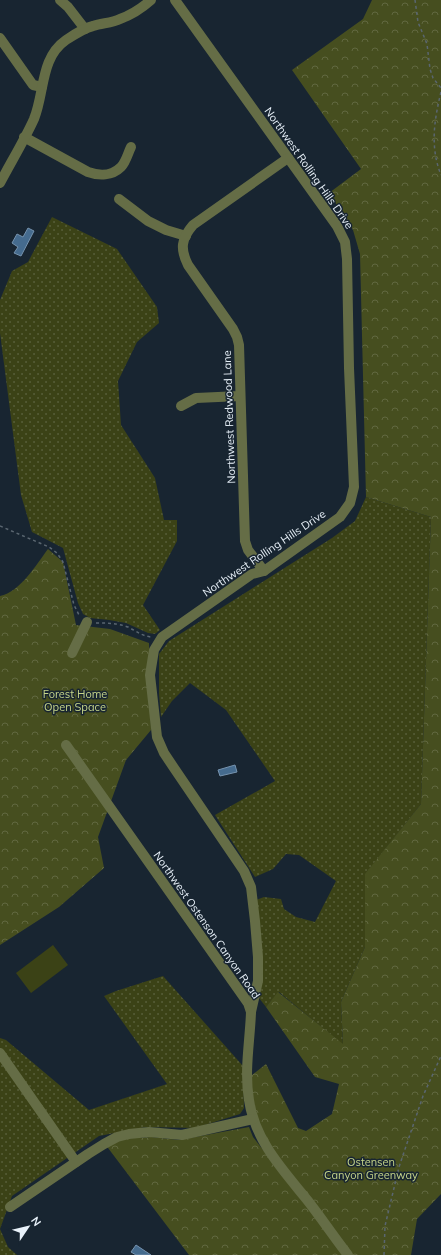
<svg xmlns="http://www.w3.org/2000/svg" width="441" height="1255" font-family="Mulish,sans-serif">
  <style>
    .grass { fill: url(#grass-dots) }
    .forest { fill: url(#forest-crowns) }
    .park { fill: #3b4216 }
    .water { fill: #456b8e; stroke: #7693ae }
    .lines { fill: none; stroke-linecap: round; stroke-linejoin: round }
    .path { stroke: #5a6670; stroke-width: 1.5; stroke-dasharray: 3 3; stroke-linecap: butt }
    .minor { stroke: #656d46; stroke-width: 10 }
    .labels { text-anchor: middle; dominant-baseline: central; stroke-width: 3; stroke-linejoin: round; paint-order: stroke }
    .street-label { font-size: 11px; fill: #e8f1f9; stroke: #182531 }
    .park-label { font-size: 11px; fill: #c6d589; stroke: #182531 }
  </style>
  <defs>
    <pattern id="grass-dots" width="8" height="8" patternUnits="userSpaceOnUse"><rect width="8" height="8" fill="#3b4216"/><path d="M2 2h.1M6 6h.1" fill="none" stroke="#575e39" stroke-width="1.8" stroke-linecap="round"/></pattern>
    <pattern id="forest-crowns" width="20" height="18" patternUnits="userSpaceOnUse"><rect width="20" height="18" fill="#464e1f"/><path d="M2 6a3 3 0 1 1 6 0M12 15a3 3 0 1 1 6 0" fill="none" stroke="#616840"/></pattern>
  </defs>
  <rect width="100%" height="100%" fill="#182531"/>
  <g class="grass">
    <polygon points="52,217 117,249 157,307 159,323 137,342 118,381 121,425 155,478 164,520 177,520 177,541 143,605 160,630 155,634 148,633 126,623 109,620 90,618 83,614 78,603 63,548 32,532 21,495 0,333 0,300 12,271 28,262"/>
    <polygon points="366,497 431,517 421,804 365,875 365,947 341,1002 343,1045 279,992 266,1007 259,998 256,900 264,897 281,899 284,909 296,917 315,922 336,881 299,855 286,854 273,869 255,877 215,815 275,781 226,710 190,683 172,701 161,717 159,694 159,654 169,641 332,538 355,521"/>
    <polygon points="163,976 243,1066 244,1108 240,1114 195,1128 146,1127 99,1136 12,1196 0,1229 8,1247 17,1255 0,1255 0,1038 6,1040 89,1110 167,1084 104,996 116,991"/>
  </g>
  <g class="forest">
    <polygon points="372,0 441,0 441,1194 417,1219 411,1255 350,1255 273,1152 252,1109 252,1075 266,1064 298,1128 306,1131 332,1114 339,1084 315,1077 266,1007 278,992 343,1044 341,1002 365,947 365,874 421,804 431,517 366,497 360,254 353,230 329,193 361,169 292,70 363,19"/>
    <path d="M48 549 63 562 76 625 110 629 149 643 151 730 126 760 98 837 104 868 59 907 0 945V596C20 592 36 565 48 549Z"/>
    <polygon points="249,1127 253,1137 345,1255 189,1255 102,1140 151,1137 179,1140"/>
  </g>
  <polygon class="park" points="53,945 68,965 31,993 16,973"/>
  <g class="water">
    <polygon points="28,228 34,231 21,256 14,253 18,247 12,243 17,234 23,237"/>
    <polygon points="235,765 237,772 220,776 218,770"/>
    <polygon points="136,1245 151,1255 136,1255 131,1252"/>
  </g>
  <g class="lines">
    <g class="path">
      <polyline points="415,0 418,22 427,44 430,69 433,78 441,88"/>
      <path d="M441 92C434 121 430 147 441 175"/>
      <polyline points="0,526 49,547 57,553 63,562 74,605 80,617"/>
      <path d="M96 623C107 623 117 623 128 627 136 631 142 636 151 637"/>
      <polyline points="384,1255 385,1226 399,1167 423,1096 441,1056"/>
    </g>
    <g class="minor">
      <polyline points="60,0 68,7 85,29"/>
      <polyline points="175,0 337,226 345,242 347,259 349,368 354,487 350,503 340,517 264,571 252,574 162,637 154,650 150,675 157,737 164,753 174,768 244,871 251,887 255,921 258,957 258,981 251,1012"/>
      <polyline points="0,38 33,85 42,87"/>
      <path d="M24 137 88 172C99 176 112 176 121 167 126 162 128 153 131 147"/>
      <path d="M0 183C11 162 24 141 34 119 45 92 40 58 66 40 75 34 84 28 93 26 102 23 112 23 120 19 131 15 142 8 151 0"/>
      <polyline points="119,199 148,221 166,230 186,236"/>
      <polyline points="181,406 196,398 240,396"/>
      <path d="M264 571 248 550 245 541 239 345 237 337 233 329 188 265C180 249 181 239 193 225L288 158"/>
      <polyline points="72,653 87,622"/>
      <path d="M66 745 248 1003 251 1012C250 1041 244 1071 249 1100 255 1141 283 1170 308 1201 322 1219 334 1237 348 1255"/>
      <polyline points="0,1053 76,1162"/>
      <polyline points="10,1207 88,1154 104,1144 117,1137 129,1134 149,1132 182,1135 253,1119"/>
    </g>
  </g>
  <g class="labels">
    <g class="street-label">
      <text transform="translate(309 168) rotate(55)">Northwest Rolling Hills Drive</text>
      <text transform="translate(229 417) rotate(-92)">Northwest Redwood Lane</text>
      <text transform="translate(264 553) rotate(-34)">Northwest Rolling Hills Drive</text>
      <text transform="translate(207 925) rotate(55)">Northwest Ostenson Canyon Road</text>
    </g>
    <g class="park-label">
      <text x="75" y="694">Forest Home<tspan x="75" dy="13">Open Space</tspan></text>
      <text x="371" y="1162">Ostensen<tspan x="371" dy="13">Canyon Greenway</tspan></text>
    </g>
  </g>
  <g transform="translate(28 1227) rotate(55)" stroke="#182531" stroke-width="3" paint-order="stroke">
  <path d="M0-3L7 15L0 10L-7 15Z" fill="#e8f1f9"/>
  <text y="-6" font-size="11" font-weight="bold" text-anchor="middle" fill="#e8f1f9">N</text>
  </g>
</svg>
